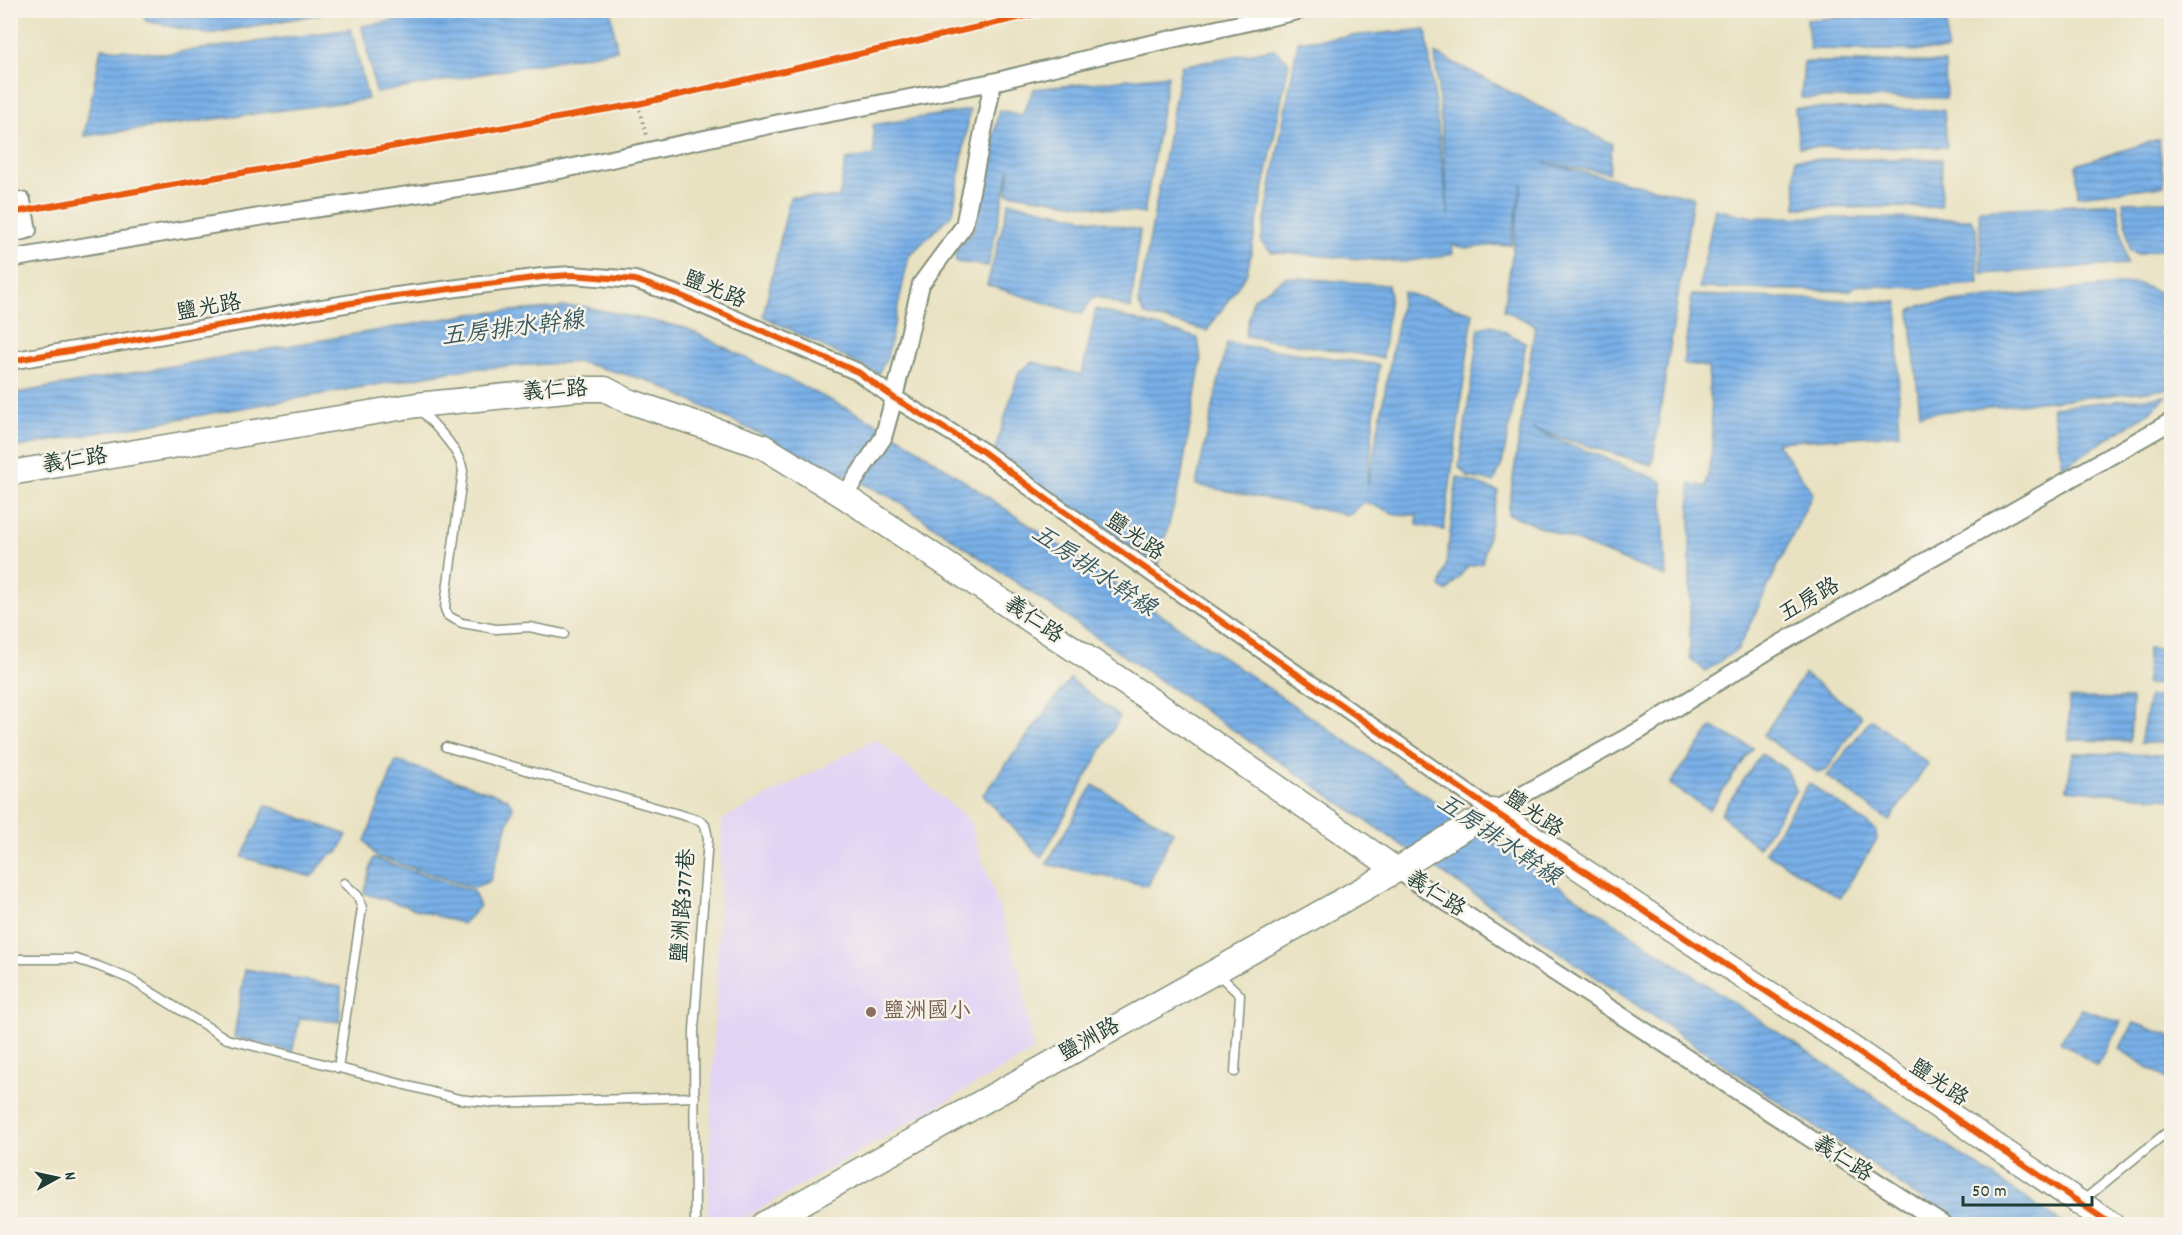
<svg xmlns="http://www.w3.org/2000/svg" width="2182" height="1235" font-family="Dekko,'LXGW WenKai TC',sans-serif">
  <style>
    .built { fill: #e1d4f4 }
    .water { fill: url(#water-rules); stroke: #4c768e; stroke-width: 1.5 }
    .lines { fill: none; stroke-linecap: round; stroke-linejoin: round }
    .lane-casing { stroke: #84907b; stroke-width: 11 }
    .street-casing { stroke: #84907b; stroke-width: 20 }
    .secondary-casing { stroke: #84907b; stroke-width: 27 }
    .path { stroke: #84907b; stroke-width: 3; stroke-dasharray: 1.5 4.5; stroke-linecap: butt }
    .lane { stroke: #fff; stroke-width: 8 }
    .street { stroke: #fff; stroke-width: 16 }
    .secondary { stroke: #fff; stroke-width: 24 }
    .cycleway-casing { stroke: #f7f3e8; stroke-width: 10 }
    .cycleway { stroke: #e8590c; stroke-width: 6 }
    .education-dot { fill: #8d6e63; stroke: #f7f3e8; stroke-width: 2 }
    .labels { text-anchor: middle; dominant-baseline: central; stroke-width: 5; stroke-linejoin: round; paint-order: stroke }
    .street-label { font-size: 22px; fill: #1f3d34; stroke: #f7f3e8 }
    .education-label { font-size: 22px; fill: #785e54; stroke: #f7f3e8; text-anchor: start }
    .water-label { font-size: 24px; font-style: italic; fill: #365a61; stroke: #f7f3e8 }
  </style>
  <defs>
    <pattern id="water-rules" width="6" height="5" patternUnits="userSpaceOnUse" patternTransform="scale(1.5)"><rect width="6" height="5" fill="#79b0e8"/><path d="M0 2.5h6" fill="none" stroke="#6390bd"/></pattern>
  </defs>
  <rect width="100%" height="100%" fill="#f7f3e8"/>
  <filter id="ink" filterUnits="userSpaceOnUse"><feTurbulence type="fractalNoise" baseFrequency=".0167" numOctaves="2"/><feDisplacementMap in="SourceGraphic" scale="12" xChannelSelector="R" yChannelSelector="G"/><feConvolveMatrix kernelMatrix="1 2 1 2 8 2 1 2 1" color-interpolation-filters="sRGB"/></filter>
  <filter id="wash" filterUnits="userSpaceOnUse"><feTurbulence type="fractalNoise" baseFrequency=".008" numOctaves="4" result="noise"/><feDisplacementMap in="SourceGraphic" scale="24" xChannelSelector="R" yChannelSelector="G"/><feGaussianBlur stdDeviation="1.35" result="paint"/><feColorMatrix in="noise" values="0 0 0 0 0 0 0 0 0 0 0 0 0 0 0 0 0 1.4 0 .05"/><feComposite in="paint" operator="in"/></filter>
  <g filter="url(#wash)">
    <rect width="100%" height="100%" fill="#e9e2c2"/>
    <polygon class="built" points="876,739 970,822 1021,974 1033,1051 734,1224 707,1224 722,820"/>
    <g class="water">
      <polygon points="462,10 611,11 617,50 376,93 362,26"/>
      <polygon points="141,11 338,11 208,34 146,21"/>
      <polygon points="1912,11 1947,11 1947,51 1810,49 1807,20"/>
      <polygon points="351,29 368,99 84,136 101,48 164,54"/>
      <polygon points="1426,29 1449,218 1435,53 1612,144 1609,173 1544,163 1693,197 1652,465 1532,429 1662,481 1666,577 1508,514 1535,325 1504,310 1522,184 1511,244 1467,248 1452,245 1453,254 1404,262 1272,252 1261,242 1298,41"/>
      <polygon points="1274,49 1289,62 1247,273 1207,331 1145,315 1138,303 1181,66"/>
      <polygon points="1804,62 1945,62 1946,98 1801,98"/>
      <polygon points="1168,75 1144,214 1007,193 1010,168 988,266 956,262 955,250 974,229 999,110 1022,115 1034,89"/>
      <polygon points="1795,108 1944,110 1947,147 1799,147"/>
      <polygon points="970,110 953,213 909,256 887,358 878,374 763,316 790,197 839,198 846,160 874,155 873,125"/>
      <polygon points="2159,139 2164,186 2078,196 2076,165"/>
      <polygon points="1795,159 1942,159 1941,207 1796,208"/>
      <polygon points="2168,201 2170,247 2138,254 2130,251 2123,202"/>
      <polygon points="1009,202 1140,230 1131,309 1095,296 1081,314 987,285"/>
      <polygon points="2117,203 2127,264 1982,274 1979,210"/>
      <polygon points="1715,209 1752,217 1971,219 1976,227 1979,284 1920,288 1857,285 1850,291 1699,288"/>
      <polygon points="1286,277 1388,285 1390,295 1383,358 1245,336 1253,299"/>
      <polygon points="2136,283 2159,292 2160,337 2165,339 2169,389 1920,414 1910,311 1922,305"/>
      <polygon points="1403,292 1473,313 1444,530 1417,525 1417,515 1398,515 1365,502 1349,515 1196,485 1227,343 1379,365 1367,490"/>
      <polygon points="1692,295 1898,302 1899,434 1776,442 1813,493 1738,649 1705,671 1690,658 1690,484 1706,487 1713,443 1708,367 1683,364"/>
      <polygon points="580,306 686,328 888,429 1512,854 2064,1224 1958,1224 891,497 650,381 579,362 467,369 11,448 11,394 471,314"/>
      <polygon points="1096,309 1198,338 1201,361 1181,479 1158,565 992,459 1019,372 1033,362 1082,375"/>
      <polygon points="1492,325 1526,343 1502,464 1494,482 1468,477 1459,467 1479,328"/>
      <polygon points="2167,396 2150,412 2063,467 2052,407"/>
      <polygon points="1457,477 1498,491 1482,563 1468,566 1447,592 1440,587 1446,565"/>
      <polygon points="2147,648 2171,649 2168,685 2146,684"/>
      <polygon points="1804,674 1862,716 1826,771 1817,772 1763,736"/>
      <polygon points="1070,679 1120,717 1041,858 983,795"/>
      <polygon points="2149,697 2171,697 2171,743 2140,743"/>
      <polygon points="2069,698 2132,699 2130,741 2069,740"/>
      <polygon points="1871,719 1928,764 1889,821 1827,776"/>
      <polygon points="1712,727 1753,748 1709,810 1670,784"/>
      <polygon points="2073,753 2171,755 2171,799 2067,789"/>
      <polygon points="1761,754 1787,770 1796,790 1758,848 1721,814"/>
      <polygon points="396,761 507,798 513,807 490,881 473,888 376,856 365,841"/>
      <polygon points="1809,783 1876,830 1877,839 1840,898 1765,852"/>
      <polygon points="1093,785 1173,831 1148,886 1046,864"/>
      <polygon points="266,805 347,835 338,853 329,856 311,877 242,857"/>
      <polygon points="373,858 473,891 480,906 463,924 364,893"/>
      <polygon points="245,969 341,987 340,1022 300,1018 292,1052 234,1037"/>
      <polygon points="2082,1009 2121,1022 2097,1066 2060,1041"/>
      <polygon points="2134,1023 2171,1036 2171,1082 2119,1049"/>
    </g>
  </g>
  <g filter="url(#ink)">
    <g class="lines">
      <defs>
        <g id="lane">
          <path d="M419 408C434 426 459 447 463 471L446 598 445 609 448 616 462 623 496 629 529 627 564 634"/>
          <polyline points="446,747 699,820 705,825 708,838 694,1030 695,1224"/>
          <polyline points="10,959 76,959 98,966 130,979 227,1039 459,1099 494,1103 695,1097"/>
          <polyline points="1217,973 1240,995 1235,1072"/>
          <polyline points="338,1068 362,908 358,896 344,883"/>
          <polyline points="2081,1202 2172,1128"/>
        </g>
        <g id="street">
          <polyline points="10,199 22,201 28,230 10,234"/>
          <polyline points="10,259 271,215 513,180 789,121 993,82 1123,50 1302,10"/>
          <polyline points="10,361 381,298 542,277 572,275 635,280 679,295 858,372 894,398 982,451 1053,504 1493,811"/>
          <polyline points="844,496 883,438 894,398 921,284 964,226 993,82"/>
          <polyline points="1486,815 1642,729 1776,646 2172,421"/>
          <polyline points="1397,870 1942,1224"/>
        </g>
        <g id="secondary">
          <polyline points="10,473 417,405 576,389 605,389 626,400 762,446 844,496 1164,709 1397,870"/>
          <polyline points="1493,811 1846,1044 2111,1224"/>
          <polyline points="764,1224 1397,870 1472,823"/>
        </g>
      </defs>
      <use href="#lane" class="lane-casing"/>
      <use href="#street" class="street-casing"/>
      <use href="#secondary" class="secondary-casing"/>
      <polyline class="path" points="638,104 647,137"/>
      <use href="#lane" class="lane"/>
      <use href="#street" class="street"/>
      <use href="#secondary" class="secondary"/>
      <defs>
        <g id="cycleway">
          <polyline points="10,213 638,104 1053,10"/>
          <polyline points="10,361 381,298 542,277 572,275 635,280 679,295 858,372 894,398 982,451 1053,504 1493,811 1846,1044 2111,1224"/>
        </g>
      </defs>
      <use href="#cycleway" class="cycleway-casing"/>
      <use href="#cycleway" class="cycleway"/>
    </g>
  </g>
  <circle class="education-dot" cx="871" cy="1012" r="6"/>
  <g class="labels">
    <g class="street-label">
      <text transform="translate(714 291) rotate(22)">鹽光路</text>
      <text transform="translate(209 309) rotate(-10)">鹽光路</text>
      <text transform="translate(555 392) rotate(-4)">義仁路</text>
      <text transform="translate(75 462) rotate(-9)">義仁路</text>
      <text transform="translate(1134 538) rotate(35)">鹽光路</text>
      <text transform="translate(1810 601) rotate(-30)">五房路</text>
      <text transform="translate(1033 621) rotate(34)">義仁路</text>
      <text transform="translate(1533 815) rotate(34)">鹽光路</text>
      <text transform="translate(1435 895) rotate(33)">義仁路</text>
      <text transform="translate(685 906) rotate(-86)">鹽洲路377巷</text>
      <text transform="translate(1090 1041) rotate(-29)">鹽洲路</text>
      <text transform="translate(1938 1084) rotate(34)">鹽光路</text>
      <text transform="translate(1842 1160) rotate(33)">義仁路</text>
    </g>
    <g class="education-label">
      <text x="883" y="1012">鹽洲國小</text>
    </g>
    <g class="water-label">
      <text transform="translate(513 330) rotate(-7)">五房排水幹線</text>
      <text transform="translate(1093 572) rotate(34)">五房排水幹線</text>
      <text transform="translate(1498 841) rotate(34)">五房排水幹線</text>
    </g>
  </g>
  <rect width="2182" height="1235" fill="none" stroke="#f7f3e8" stroke-width="36"/>
  <g transform="translate(57 1178) rotate(82)" stroke="#f7f3e8" stroke-width="4.5" paint-order="stroke">
  <path d="M0-4.5L10 22L0 15L-10 22Z" fill="#1f3d34"/>
  <text y="-9" font-size="16" font-weight="bold" text-anchor="middle" fill="#1f3d34">N</text>
  </g>
  <path d="M1963 1196v9h129v-9" fill="none" stroke="#1f3d34" stroke-width="3"/>
  <text x="1972" y="1196" font-size="18" fill="#1f3d34" stroke="#f7f3e8" stroke-width="4.5" paint-order="stroke">50 m</text>
</svg>
